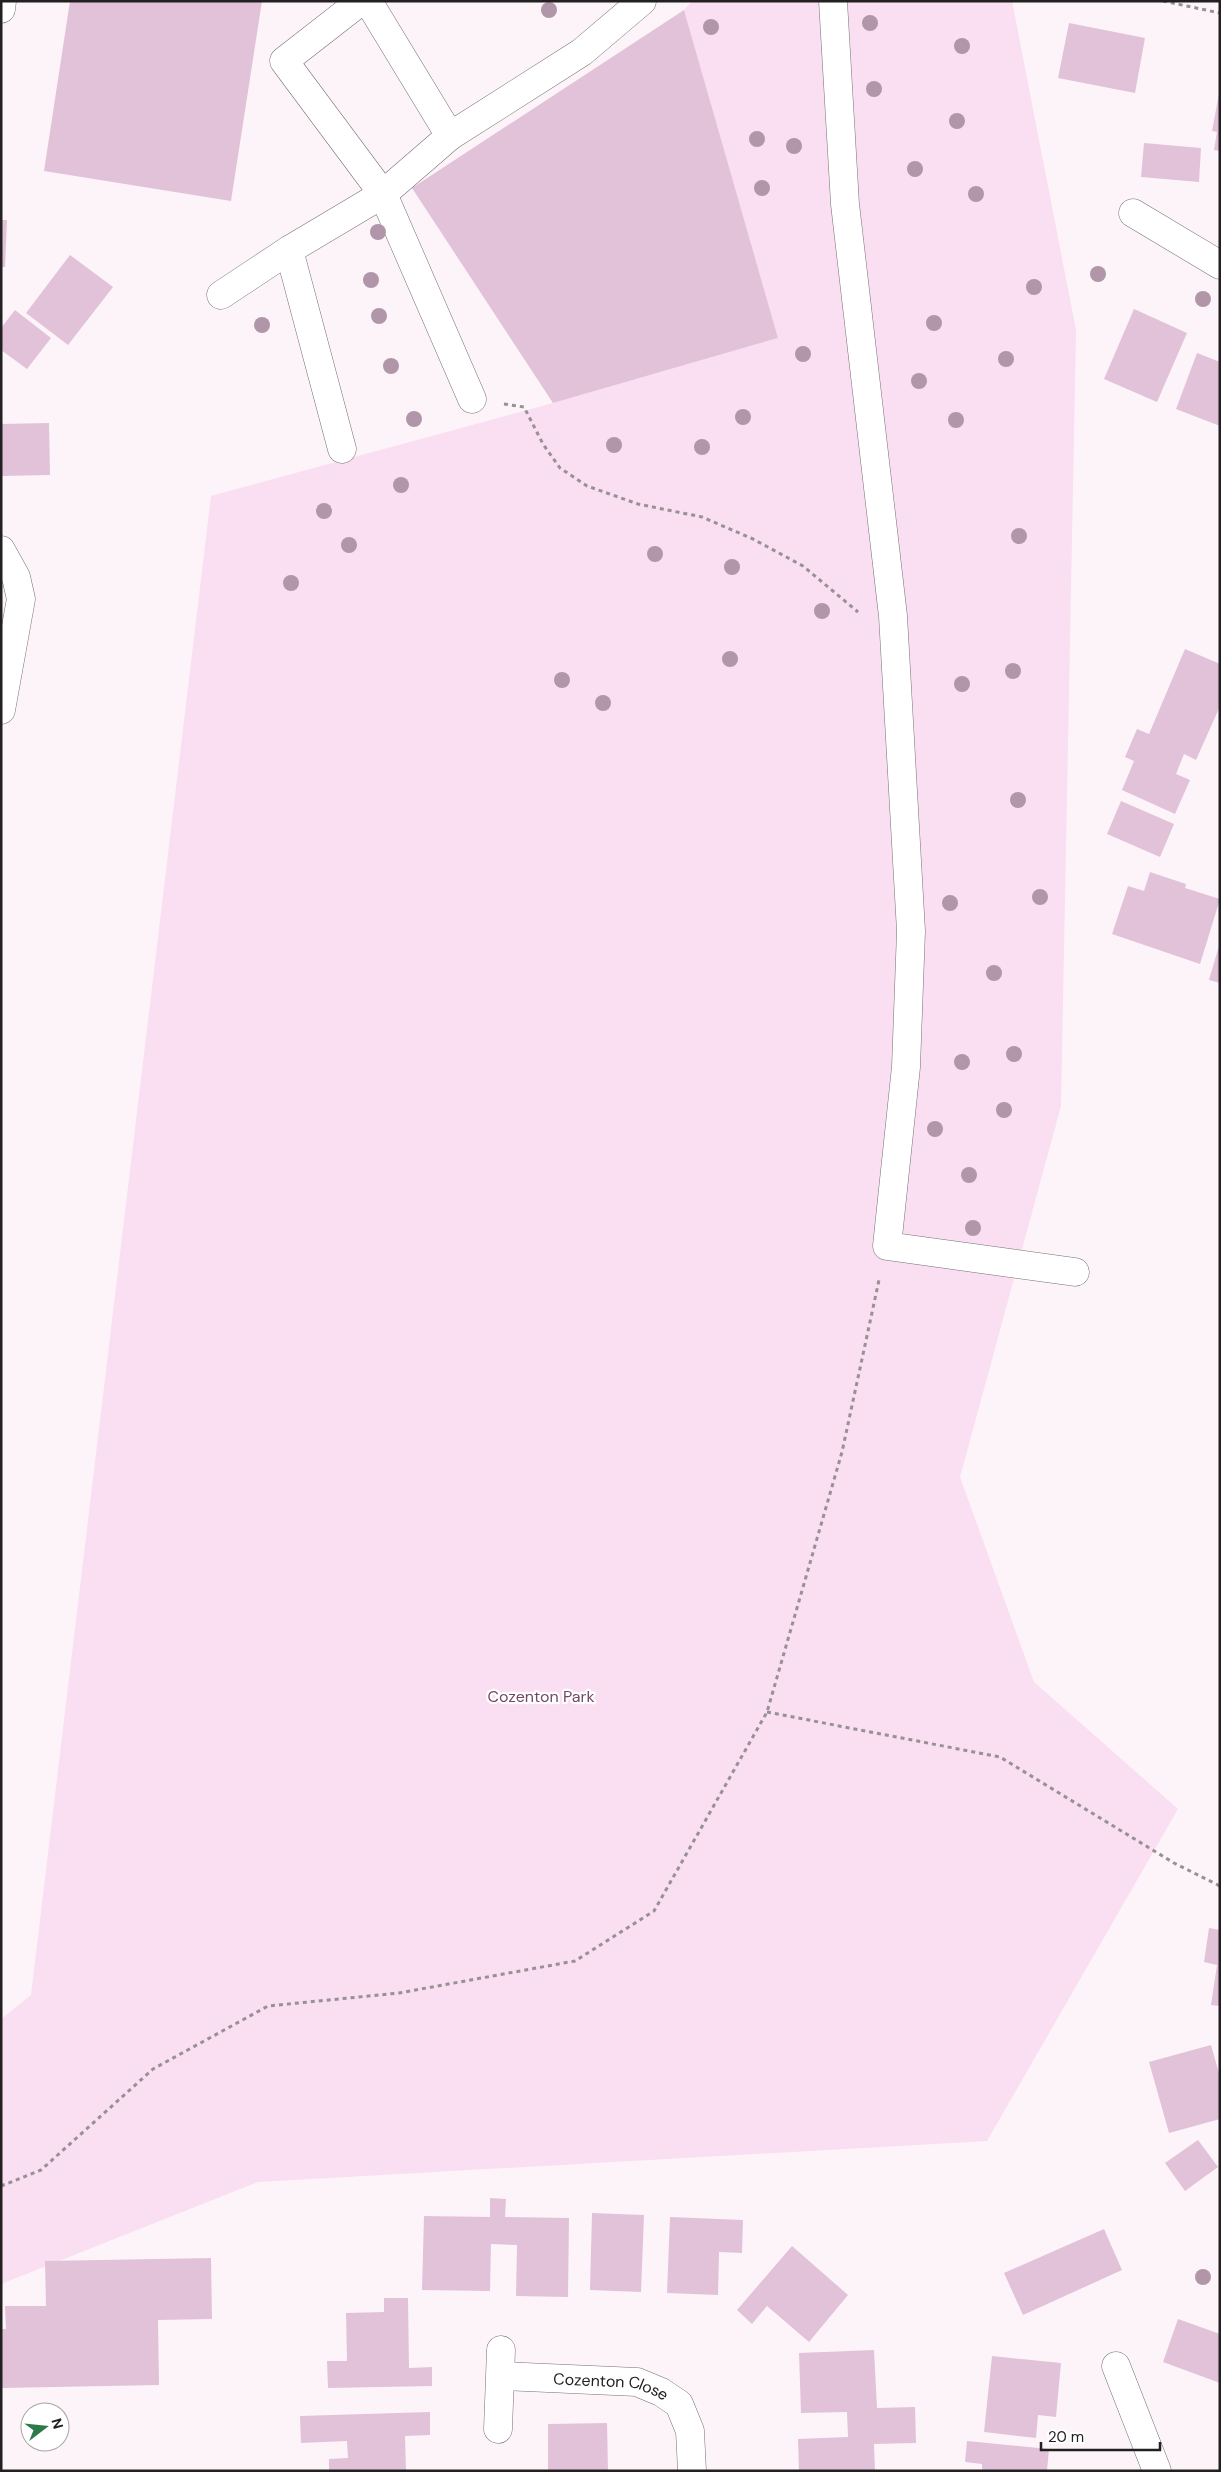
<svg xmlns="http://www.w3.org/2000/svg" width="1221" height="2472" font-family="'DM Sans',sans-serif">
  <style>
    .green { fill: #fadef1 }
    .building { fill: #e2c2d8 }
    .lines { fill: none; stroke-linecap: round; stroke-linejoin: round }
    .minor-casing { stroke: #777075; stroke-width: 29 }
    .path { stroke: #979195; stroke-width: 3; stroke-dasharray: 4 4; stroke-linecap: butt }
    .minor { stroke: #fff; stroke-width: 28 }
    .tree { fill: #b195a9 }
    .labels { text-anchor: middle; dominant-baseline: central; stroke-width: 4.5; stroke-linejoin: round; paint-order: stroke }
    .park-label { font-size: 16px; fill: #734767; stroke: #fff }
    .street-label { font-size: 16px; fill: #232022; stroke: #fff }
  </style>
  <rect width="100%" height="100%" fill="#fcf4f9"/>
  <polygon class="green" points="692,1 1012,1 1076,330 1061,1106 960,1477 1034,1682 1178,1809 987,2141 258,2182 1,2284 1,2019 31,1995 211,496 553,403 778,338 684,10"/>
  <g class="building">
    <polygon points="70,1 262,1 231,201 44,171"/>
    <polygon points="684,10 778,338 553,403 412,188"/>
    <polygon points="1069,23 1145,38 1135,93 1058,78"/>
    <polygon points="1219,94 1220,94 1220,151 1214,150 1217,132 1212,131"/>
    <polygon points="1144,143 1201,148 1199,182 1141,177"/>
    <polygon points="1,220 7,220 5,267 1,267"/>
    <polygon points="70,255 113,287 68,345 26,313"/>
    <polygon points="1134,309 1187,333 1157,402 1104,379"/>
    <polygon points="15,310 51,338 27,369 1,350 1,328"/>
    <polygon points="1197,353 1220,362 1220,426 1176,409"/>
    <polygon points="49,423 50,475 1,476 1,424"/>
    <polygon points="1185,649 1220,664 1220,706 1196,760 1184,754 1176,774 1190,780 1175,814 1122,790 1134,761 1125,757 1137,729 1149,734"/>
    <polygon points="1121,801 1174,824 1160,857 1107,834"/>
    <polygon points="1150,872 1186,884 1185,888 1220,899 1200,964 1112,934 1128,886 1144,891"/>
    <polygon points="1219,946 1220,946 1220,983 1209,980"/>
    <polygon points="1209,1928 1220,1930 1220,2006 1211,2005 1217,1965 1204,1962"/>
    <polygon points="1211,2045 1220,2077 1220,2119 1169,2133 1149,2062"/>
    <polygon points="1198,2140 1218,2167 1185,2191 1165,2163"/>
    <polygon points="490,2198 506,2199 505,2217 569,2218 568,2297 516,2296 517,2245 491,2244 490,2291 422,2290 424,2216 490,2217"/>
    <polygon points="592,2213 644,2215 641,2292 590,2290"/>
    <polygon points="670,2217 743,2220 742,2253 719,2252 718,2295 667,2293"/>
    <polygon points="1104,2229 1122,2270 1023,2315 1004,2273"/>
    <polygon points="792,2246 848,2295 809,2342 767,2306 752,2324 737,2310"/>
    <polygon points="211,2258 212,2319 158,2320 159,2385 1,2388 1,2329 6,2329 5,2306 46,2306 45,2261"/>
    <polygon points="384,2298 408,2298 409,2368 432,2367 432,2386 328,2388 327,2361 347,2361 346,2313 384,2312"/>
    <polygon points="1178,2319 1220,2334 1220,2383 1163,2362"/>
    <polygon points="874,2350 877,2408 915,2407 916,2443 874,2444 875,2471 799,2471 798,2439 848,2437 847,2412 801,2413 799,2353"/>
    <polygon points="992,2356 1061,2363 1056,2417 1038,2415 1036,2438 984,2432"/>
    <polygon points="430,2412 430,2435 405,2436 406,2471 329,2471 329,2459 348,2458 347,2441 301,2443 300,2416"/>
    <polygon points="607,2423 608,2471 548,2471 548,2424"/>
    <polygon points="967,2441 1049,2449 1047,2471 982,2471 982,2464 965,2462"/>
  </g>
  <g class="lines">
    <defs>
      <g id="minor">
        <polyline points="361,1 284,61 383,194 472,399"/>
        <polyline points="368,1 450,136"/>
        <polyline points="833,1 845,204 893,616 911,931 906,1067 887,1246 1075,1272"/>
        <polyline points="1,9 2,1"/>
        <polyline points="1133,213 1220,265"/>
        <polyline points="289,250 342,449"/>
        <polyline points="221,295 289,250 383,194 450,136 582,52 642,1"/>
        <polyline points="1,550 16,577 21,599 1,710"/>
        <polyline points="1116,2366 1157,2471"/>
        <path id="s1" d="M501 2376 637 2382 661 2392 679 2404 690 2431 692 2471"/>
        <polyline points="498,2429 501,2350"/>
      </g>
    </defs>
    <use href="#minor" class="minor-casing"/>
    <g class="path">
      <polyline points="1163,1 1220,13"/>
      <polyline points="504,404 524,407 543,444 560,468 587,486 638,504 702,517 753,539 803,566 858,612"/>
      <polyline points="767,1712 1000,1757 1174,1863 1220,1886"/>
      <polyline points="1,2186 41,2170 153,2069 268,2006 399,1993 575,1961 654,1911 767,1712 842,1452 879,1280"/>
    </g>
    <use href="#minor" class="minor"/>
  </g>
  <g class="tree">
    <circle cx="549" cy="10" r="8"/>
    <circle cx="870" cy="23" r="8"/>
    <circle cx="711" cy="27" r="8"/>
    <circle cx="962" cy="46" r="8"/>
    <circle cx="874" cy="89" r="8"/>
    <circle cx="957" cy="121" r="8"/>
    <circle cx="757" cy="139" r="8"/>
    <circle cx="794" cy="146" r="8"/>
    <circle cx="915" cy="169" r="8"/>
    <circle cx="762" cy="188" r="8"/>
    <circle cx="976" cy="194" r="8"/>
    <circle cx="378" cy="232" r="8"/>
    <circle cx="1098" cy="274" r="8"/>
    <circle cx="371" cy="280" r="8"/>
    <circle cx="1034" cy="287" r="8"/>
    <circle cx="1203" cy="299" r="8"/>
    <circle cx="379" cy="316" r="8"/>
    <circle cx="934" cy="323" r="8"/>
    <circle cx="262" cy="325" r="8"/>
    <circle cx="803" cy="354" r="8"/>
    <circle cx="1006" cy="359" r="8"/>
    <circle cx="391" cy="366" r="8"/>
    <circle cx="919" cy="381" r="8"/>
    <circle cx="743" cy="417" r="8"/>
    <circle cx="414" cy="419" r="8"/>
    <circle cx="956" cy="420" r="8"/>
    <circle cx="614" cy="445" r="8"/>
    <circle cx="702" cy="447" r="8"/>
    <circle cx="401" cy="485" r="8"/>
    <circle cx="324" cy="511" r="8"/>
    <circle cx="1019" cy="536" r="8"/>
    <circle cx="349" cy="545" r="8"/>
    <circle cx="655" cy="554" r="8"/>
    <circle cx="732" cy="567" r="8"/>
    <circle cx="291" cy="583" r="8"/>
    <circle cx="822" cy="611" r="8"/>
    <circle cx="730" cy="659" r="8"/>
    <circle cx="1013" cy="671" r="8"/>
    <circle cx="562" cy="680" r="8"/>
    <circle cx="962" cy="684" r="8"/>
    <circle cx="603" cy="703" r="8"/>
    <circle cx="1018" cy="800" r="8"/>
    <circle cx="1040" cy="897" r="8"/>
    <circle cx="950" cy="903" r="8"/>
    <circle cx="994" cy="973" r="8"/>
    <circle cx="1014" cy="1054" r="8"/>
    <circle cx="962" cy="1062" r="8"/>
    <circle cx="1004" cy="1110" r="8"/>
    <circle cx="935" cy="1129" r="8"/>
    <circle cx="969" cy="1175" r="8"/>
    <circle cx="973" cy="1228" r="8"/>
    <circle cx="1203" cy="2277" r="8"/>
  </g>
  <g class="labels">
    <g class="park-label">
      <text x="541" y="1696">Cozenton Park</text>
    </g>
    <g class="street-label">
      <text stroke="none"><textPath href="#s1" startOffset="111">Cozenton Close</textPath></text>
    </g>
  </g>
  <rect width="1221" height="2472" fill="none" stroke="#232022" stroke-width="5"/>
  <g transform="translate(45 2427) rotate(74)"><circle r="24" fill="#ffffff" stroke="#a7a6a7"/>
  <path d="M0-4L9 19L0 12L-9 19Z" fill="#2c7a49"/>
  <text y="-8" font-size="14" font-weight="bold" text-anchor="middle" fill="#232022">N</text>
  </g>
  <path d="M1041 2442v8h119v-8" fill="none" stroke="#232022" stroke-width="2.5"/>
  <text x="1048" y="2442" font-size="15" fill="#232022" stroke="#ffffff" stroke-width="4" paint-order="stroke">20 m</text>
</svg>
